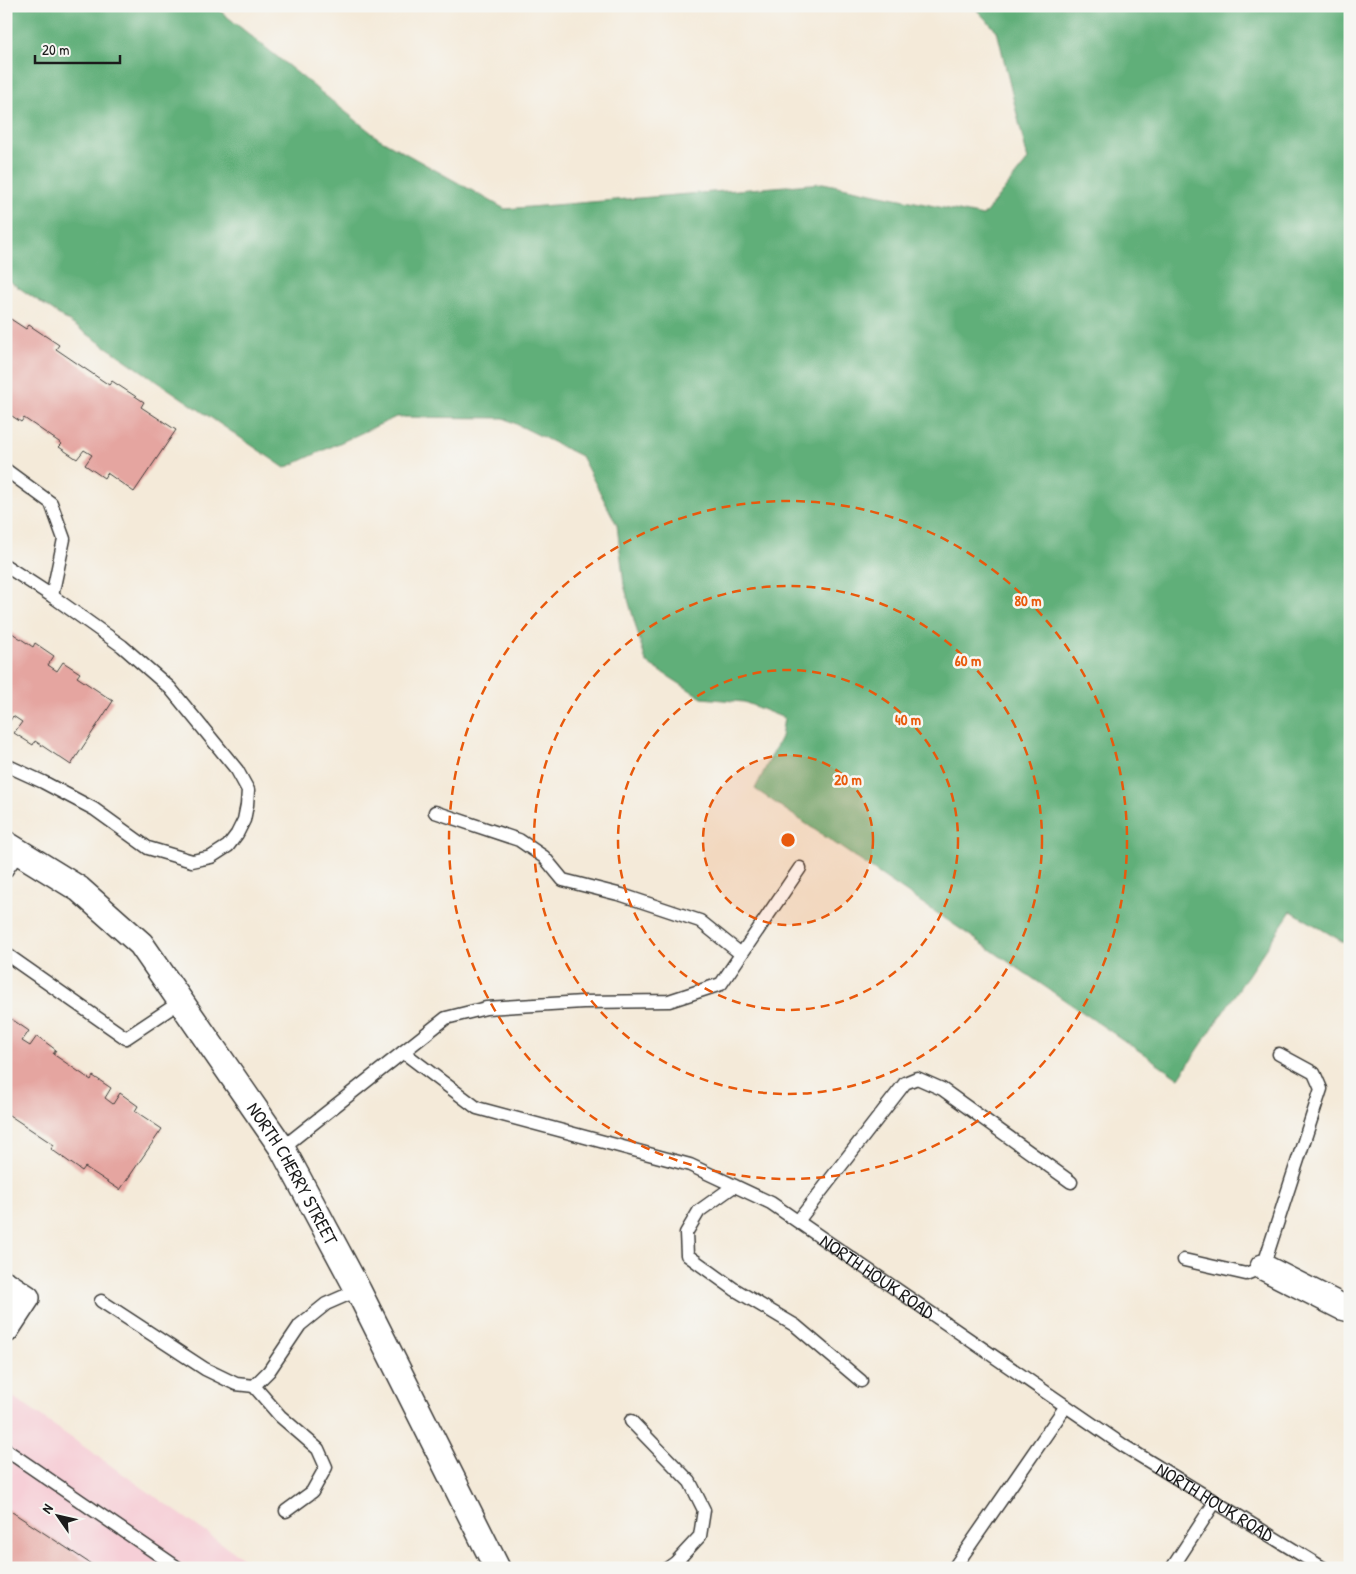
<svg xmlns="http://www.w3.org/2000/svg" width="1356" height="1574" font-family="'Patrick Hand',sans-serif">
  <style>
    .built { fill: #f6cfd7 }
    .forest { fill: #61af79; stroke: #3e664a }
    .building { fill: #e5a5a0 }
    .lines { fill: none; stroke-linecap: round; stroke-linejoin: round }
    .lane-casing { stroke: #3c3b38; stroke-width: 15 }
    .street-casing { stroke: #3c3b38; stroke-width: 28 }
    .lane { stroke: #fff; stroke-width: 12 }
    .street { stroke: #fff; stroke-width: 25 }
    .ring { fill: none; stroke: #e8590c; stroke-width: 2.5; stroke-dasharray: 9 6 }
    .labels { text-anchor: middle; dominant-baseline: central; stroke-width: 5; stroke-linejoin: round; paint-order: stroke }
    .street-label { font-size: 19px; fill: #1c1c1c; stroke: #f6f6f2 }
    .centre { fill: #e8590c; stroke: #f6f6f2; stroke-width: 2.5 }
    .ring-label { font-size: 15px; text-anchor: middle; font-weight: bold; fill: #e8590c; stroke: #f6f6f2; stroke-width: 5; stroke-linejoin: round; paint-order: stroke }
  </style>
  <rect width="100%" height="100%" fill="#f6f6f2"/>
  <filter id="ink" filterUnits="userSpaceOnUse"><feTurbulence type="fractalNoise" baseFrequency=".02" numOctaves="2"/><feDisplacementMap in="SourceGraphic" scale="10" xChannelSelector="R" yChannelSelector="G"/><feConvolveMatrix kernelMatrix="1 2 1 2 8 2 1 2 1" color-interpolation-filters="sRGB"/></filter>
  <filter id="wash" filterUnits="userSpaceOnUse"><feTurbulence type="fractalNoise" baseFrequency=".0096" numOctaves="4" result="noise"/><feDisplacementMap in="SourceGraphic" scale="20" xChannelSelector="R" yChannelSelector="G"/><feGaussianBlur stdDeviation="1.12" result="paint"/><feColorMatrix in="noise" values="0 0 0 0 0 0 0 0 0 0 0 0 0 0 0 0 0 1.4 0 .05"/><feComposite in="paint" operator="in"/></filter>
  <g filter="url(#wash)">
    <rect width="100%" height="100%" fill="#f4ead9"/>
    <polygon class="built" points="6,1392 247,1561 254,1568 6,1568"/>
    <polygon class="forest" points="6,6 214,6 378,138 505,209 823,183 983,216 1028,160 997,31 973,6 1350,6 1350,946 1291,911 1179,1078 755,789 781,737 784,718 744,702 702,698 646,662 624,585 617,525 581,456 504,418 396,417 285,468 6,279"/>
    <g id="blocks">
      <g class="building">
        <polygon points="6,316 26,329 29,325 59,345 56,349 109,385 112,381 144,402 141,407 176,430 134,492 107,473 104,478 85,465 92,455 84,450 77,459 59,447 62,444 24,418 21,422 6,412 6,402 9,399 6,397"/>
        <polygon points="6,629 33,647 35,643 54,656 48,665 57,671 63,662 80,673 77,677 113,701 71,765 35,741 33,745 14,733 22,722 13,716 6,727"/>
        <polygon points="10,1018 29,1031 22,1041 30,1046 37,1036 56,1050 53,1054 91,1080 93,1076 111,1088 105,1098 113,1104 120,1093 138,1106 135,1111 162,1129 120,1190 85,1167 82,1171 51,1149 54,1145 6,1113 6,1022"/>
        <polygon points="6,1508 97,1568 6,1568"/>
      </g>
    </g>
  </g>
  <g filter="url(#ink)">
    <use href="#blocks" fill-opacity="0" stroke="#3c3b38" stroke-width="1"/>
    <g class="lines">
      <defs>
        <g id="lane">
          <polyline points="6,470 51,503 64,539 52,596"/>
          <polyline points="6,566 52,596 122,646 170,688 237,770 248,790 247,805 244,820 237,834 228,846 211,857 192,861 148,848 94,809 43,782 6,765"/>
          <polyline points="435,812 519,840 544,857 563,880 622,895 700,921 741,954"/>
          <polyline points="6,871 20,851"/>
          <polyline points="6,954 126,1038 180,1002"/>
          <path id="s1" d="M403 1052 477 1108 690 1165 771 1203 1124 1446 1323 1568"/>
          <polyline points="282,1148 446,1018 486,1008 583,1002 669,1001 721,984 800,868"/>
          <polyline points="734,1186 699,1211 686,1233 687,1255 734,1289 796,1326 861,1381"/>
          <polyline points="798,1221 905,1083 917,1078 942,1089 1071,1182"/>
          <polyline points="1184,1260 1246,1274 1263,1267 1321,1089 1314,1073 1279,1054"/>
          <polyline points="101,1301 205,1369 236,1384 254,1386 269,1371 300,1325 326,1304 358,1290"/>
          <polyline points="254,1386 280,1416 318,1449 326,1467 312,1492 286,1511"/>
          <polyline points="631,1421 690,1482 704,1510 700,1536 675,1563 668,1568"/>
          <polyline points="6,1450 178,1568"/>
          <polyline points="954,1568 1066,1406"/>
          <polyline points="1172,1568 1215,1502"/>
        </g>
        <g id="street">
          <path id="s2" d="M6 844 79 889 141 944 282 1148 358 1290 497 1568"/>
          <polyline points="1263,1267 1342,1307 1350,1309"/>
          <polyline points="6,1284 27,1298 6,1330"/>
        </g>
      </defs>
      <use href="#lane" class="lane-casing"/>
      <use href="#street" class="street-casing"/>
      <use href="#lane" class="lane"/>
      <use href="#street" class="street"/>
    </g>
  </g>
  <circle cx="788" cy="840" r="85" fill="#e8590c" fill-opacity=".12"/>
  <g class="ring">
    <circle cx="788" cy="840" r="85"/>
    <circle cx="788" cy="840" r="170"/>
    <circle cx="788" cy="840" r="254"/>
    <circle cx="788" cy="840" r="339"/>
  </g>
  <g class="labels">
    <g class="street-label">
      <text stroke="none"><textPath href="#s2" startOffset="444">NORTH CHERRY STREET</textPath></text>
      <text stroke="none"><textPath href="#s1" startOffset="532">NORTH HOUK ROAD</textPath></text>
      <text stroke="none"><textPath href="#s1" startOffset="938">NORTH HOUK ROAD</textPath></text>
    </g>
  </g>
  <circle cx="788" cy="840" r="8" class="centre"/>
  <g class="ring-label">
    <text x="1028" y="606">80 m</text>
    <text x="968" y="666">60 m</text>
    <text x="908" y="725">40 m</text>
    <text x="848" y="785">20 m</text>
  </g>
  <rect width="1356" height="1574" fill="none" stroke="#f6f6f2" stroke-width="25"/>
  <g transform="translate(58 1516) rotate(304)" stroke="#f6f6f2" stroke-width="4" paint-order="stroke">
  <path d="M0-4L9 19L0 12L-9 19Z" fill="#1c1c1c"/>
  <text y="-8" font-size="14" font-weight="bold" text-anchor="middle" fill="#1c1c1c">N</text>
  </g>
  <path d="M35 55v8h85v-8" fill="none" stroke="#1c1c1c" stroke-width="2.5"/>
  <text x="42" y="55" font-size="15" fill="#1c1c1c" stroke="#f6f6f2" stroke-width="4" paint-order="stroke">20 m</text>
</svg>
